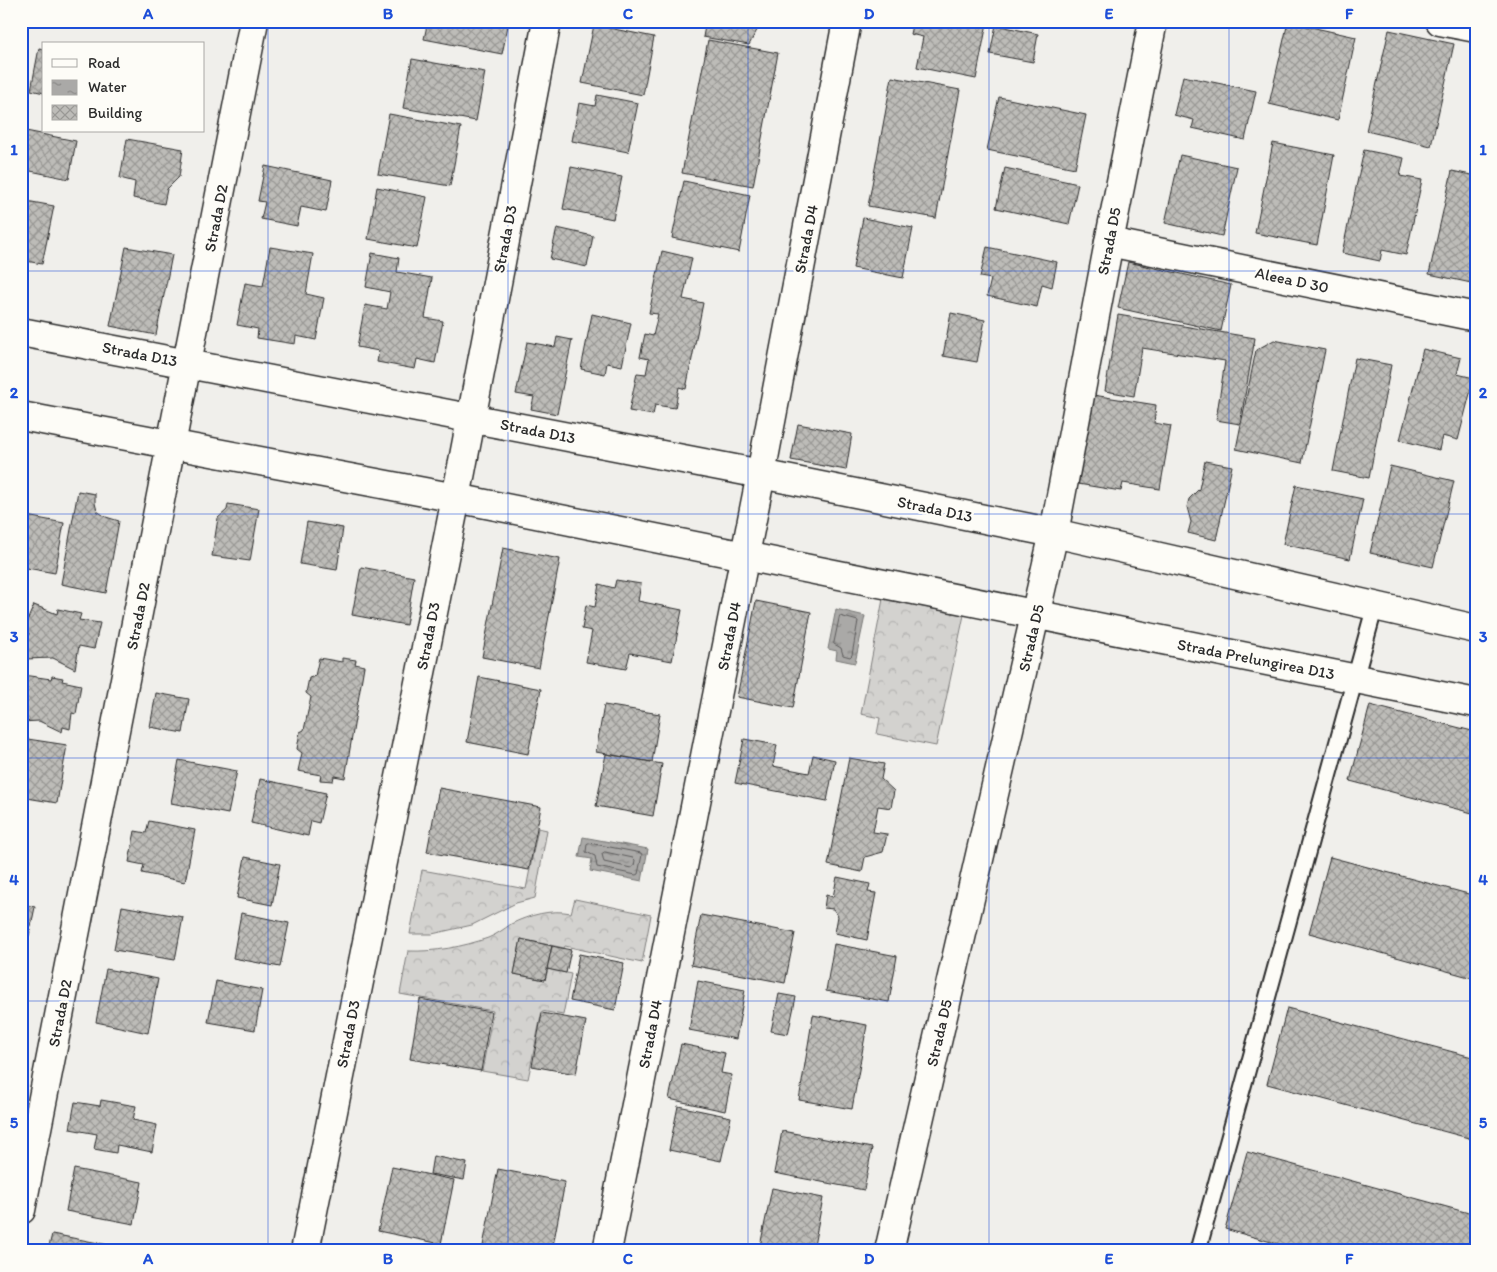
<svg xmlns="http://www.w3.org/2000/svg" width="1497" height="1272" font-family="Itim,sans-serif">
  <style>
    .forest { fill: url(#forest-crowns); stroke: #7f7e7d }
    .water { fill: url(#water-ripples); stroke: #777775 }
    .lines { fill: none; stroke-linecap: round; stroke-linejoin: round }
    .shore { stroke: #5e5d5d; stroke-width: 1 }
    .building { fill: url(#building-cross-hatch); stroke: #2b2b2b }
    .lane-casing { stroke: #2b2b2b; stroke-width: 19 }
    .street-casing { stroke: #2b2b2b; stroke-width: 31 }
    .lane { stroke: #fdfcf7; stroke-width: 15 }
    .street { stroke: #fdfcf7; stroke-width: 28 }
    .grid { fill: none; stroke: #1d4ed8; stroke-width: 1; stroke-opacity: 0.55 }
    .labels { text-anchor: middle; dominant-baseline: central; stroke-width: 5; stroke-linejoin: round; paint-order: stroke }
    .street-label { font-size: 16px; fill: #2b2b2b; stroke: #fdfcf7 }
    .neatline { fill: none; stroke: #1d4ed8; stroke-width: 2 }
    .grid-label { font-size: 16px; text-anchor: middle; font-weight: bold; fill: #1d4ed8 }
  </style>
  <defs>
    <pattern id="forest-crowns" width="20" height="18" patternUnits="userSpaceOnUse" patternTransform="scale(1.25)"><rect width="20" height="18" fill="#d3d2cf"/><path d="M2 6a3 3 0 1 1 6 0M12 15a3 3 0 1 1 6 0" fill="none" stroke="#b5b4b2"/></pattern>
    <pattern id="water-ripples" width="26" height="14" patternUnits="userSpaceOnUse" patternTransform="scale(1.25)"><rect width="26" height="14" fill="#aaa9a7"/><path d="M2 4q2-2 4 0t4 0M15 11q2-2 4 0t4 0" fill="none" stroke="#8b8a88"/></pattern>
    <pattern id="building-cross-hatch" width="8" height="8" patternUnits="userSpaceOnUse" patternTransform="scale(1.25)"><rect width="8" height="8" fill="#bdbcb8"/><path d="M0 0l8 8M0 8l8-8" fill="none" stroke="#9a9996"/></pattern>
  </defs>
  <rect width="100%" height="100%" fill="#f0efeb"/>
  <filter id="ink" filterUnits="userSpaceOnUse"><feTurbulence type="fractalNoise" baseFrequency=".02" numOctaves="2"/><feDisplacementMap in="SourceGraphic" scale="10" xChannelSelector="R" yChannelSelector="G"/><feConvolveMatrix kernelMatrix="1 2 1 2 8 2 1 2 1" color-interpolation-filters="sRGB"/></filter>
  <g filter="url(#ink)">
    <g class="forest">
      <polygon points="883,599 964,615 936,746 877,734 880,718 861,714"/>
      <polygon points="538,828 547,830 535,898 516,903 472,925 432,934 410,934 422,870 526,889"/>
      <path d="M575 899 651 915 642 963 565 946 564 948 521 939 514 974 545 980 548 969 571 974 563 1015 542 1011 528 1079 482 1071 493 1011 400 994 408 951C435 952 462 947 488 938 496 935 504 929 511 924 529 915 551 909 571 913Z"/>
    </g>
    <g class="water">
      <polygon points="836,609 865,616 855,663 836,659 837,651 828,649"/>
      <polygon points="583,837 648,849 642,881 590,871 592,859 579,857"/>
    </g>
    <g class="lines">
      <g class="shore">
        <polygon points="840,616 858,621 852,655 850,657 843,655 841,648 834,644"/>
        <polygon points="589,843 641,853 642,855 638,874 636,875 597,867 595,856 586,852 587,844"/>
        <polygon points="605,852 633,858 635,860 634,866 631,868 604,862 602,854"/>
      </g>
    </g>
    <g class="building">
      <polygon points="332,21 367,21 366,28"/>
      <polygon points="428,21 509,21 502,54 424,39"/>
      <polygon points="706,21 762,21 749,45 703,37"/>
      <polygon points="913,21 978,21 987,23 976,79 917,67 923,37 910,34"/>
      <polygon points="1288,22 1356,37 1338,120 1269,104"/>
      <polygon points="594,25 654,37 643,95 582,83"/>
      <polygon points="996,25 1038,34 1033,62 990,54"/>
      <polygon points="1389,30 1454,44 1431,146 1366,131"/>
      <polygon points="708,40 778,53 753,186 682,173"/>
      <polygon points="39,48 44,49 44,93 31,90"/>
      <polygon points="412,59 485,72 476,121 403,108"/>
      <polygon points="1183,76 1256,91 1245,140 1192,128 1194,120 1174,115"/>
      <polygon points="892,77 960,90 936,218 868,206"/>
      <polygon points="597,95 638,103 628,152 572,141 579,103 595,106"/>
      <polygon points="999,97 1086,115 1075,168 987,150"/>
      <polygon points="389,114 461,127 450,186 378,174"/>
      <polygon points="1476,115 1476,140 1470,138"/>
      <polygon points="21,130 76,141 69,179 21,169"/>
      <polygon points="127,139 183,149 179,177 167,189 164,204 133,198 135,182 120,178"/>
      <polygon points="1273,143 1334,155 1317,245 1255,233"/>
      <polygon points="1364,150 1404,158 1400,176 1422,180 1406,255 1382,250 1380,261 1342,253"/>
      <polygon points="1180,155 1237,167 1222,236 1165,223"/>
      <polygon points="265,166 332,180 326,212 301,207 297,226 261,219 265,202 258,201"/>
      <polygon points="571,167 622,177 613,219 563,209"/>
      <polygon points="1005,168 1078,184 1069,224 996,208"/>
      <polygon points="1452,171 1476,176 1476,284 1429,274"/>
      <polygon points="684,181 750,195 739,252 672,238"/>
      <polygon points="377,187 427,197 417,248 368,239"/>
      <polygon points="21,200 54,206 42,264 21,260"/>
      <polygon points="863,218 913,228 903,278 853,268"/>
      <polygon points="557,228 593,236 587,267 550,259"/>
      <polygon points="126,247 172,255 156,335 110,326"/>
      <polygon points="270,247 313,254 306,294 324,298 316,340 296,336 295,344 257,338 258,329 237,325 245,283 263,286"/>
      <polygon points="987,247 1057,262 1052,287 1042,284 1037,307 987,296 991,279 980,277"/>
      <polygon points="662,251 692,258 683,299 703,303 686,389 679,387 675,408 655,405 653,415 629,411 637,373 646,374 649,359 640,357 645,334 653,336 658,314 649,313"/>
      <polygon points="372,253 399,258 397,272 432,278 425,318 443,321 435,363 417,359 415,369 377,362 379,351 357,347 365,305 387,309 390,292 366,287"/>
      <polygon points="1128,262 1231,285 1221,331 1118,308"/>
      <polygon points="951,313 985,320 977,362 943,356"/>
      <polygon points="592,314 631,323 622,366 607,363 605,374 581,369"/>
      <polygon points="1118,315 1255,338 1240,424 1216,420 1225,361 1142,348 1134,396 1105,391"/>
      <polygon points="557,337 572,340 557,414 531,409 534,397 516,394 527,342 555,347"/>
      <polygon points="1274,340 1325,350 1302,463 1236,449 1256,350"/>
      <polygon points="1423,349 1461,358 1457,374 1474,378 1458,440 1442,436 1439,450 1400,440"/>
      <polygon points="1355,358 1391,365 1369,478 1333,471"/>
      <polygon points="1093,395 1156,405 1154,423 1171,426 1160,489 1123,483 1121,491 1078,484"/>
      <polygon points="798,424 852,434 846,470 791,460"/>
      <polygon points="1205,461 1232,466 1216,540 1188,533 1191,522 1187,507 1189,499 1199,489"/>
      <polygon points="1390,466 1454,481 1433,567 1370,553"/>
      <polygon points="1296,485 1363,499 1350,559 1283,544"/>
      <polygon points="78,491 95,494 95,503 97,511 106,517 119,521 106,593 61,584"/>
      <polygon points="228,504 259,509 250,561 212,556 218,518 227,510"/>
      <polygon points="21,515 64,523 55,573 21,567"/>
      <polygon points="307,522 343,528 337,570 300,564"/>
      <polygon points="503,548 560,559 539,668 482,657"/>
      <polygon points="361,567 414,577 406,625 352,615"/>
      <polygon points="616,580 641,584 638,601 682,610 672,661 630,653 626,669 586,662 592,631 582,629 586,605 595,607 599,584 614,588"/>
      <polygon points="756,601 811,612 793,708 737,697"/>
      <polygon points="34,605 57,614 58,609 81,614 79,620 100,623 94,649 79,646 75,669 53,658 25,659 29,633 22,632"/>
      <polygon points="319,658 342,662 342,658 356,660 355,664 364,666 345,778 334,776 333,781 320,780 321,775 298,771 302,753 297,749 300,732 304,730 311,697 306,693 309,678 315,676"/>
      <polygon points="23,675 51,679 52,676 63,678 62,681 81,685 76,714 72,713 70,729 63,727 62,732 39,721 21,722 21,684"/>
      <polygon points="479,677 541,689 528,754 467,742"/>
      <polygon points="156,693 189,699 183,733 150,727"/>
      <polygon points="604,705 660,714 652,762 596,752"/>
      <polygon points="1370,705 1476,732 1476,814 1350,781"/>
      <polygon points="21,738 67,745 57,803 21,797"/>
      <polygon points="744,739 777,745 773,766 809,773 813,755 835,760 827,801 735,783"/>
      <polygon points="606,754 662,764 653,816 596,806"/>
      <polygon points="849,758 884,764 881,779 894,791 891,808 878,806 873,832 887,834 883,852 865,857 862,872 828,865"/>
      <polygon points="179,760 237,771 228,814 171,803"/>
      <polygon points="260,779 326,793 319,823 311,821 308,836 251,823"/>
      <polygon points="439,788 541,807 529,870 427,852"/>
      <polygon points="149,821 195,830 185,882 142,873 144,865 129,862 135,831 146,833"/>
      <polygon points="245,857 280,864 272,905 237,898"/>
      <polygon points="1330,857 1476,896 1476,979 1309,933"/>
      <polygon points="837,877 870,884 868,892 876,893 867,940 835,933 838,916 833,909 824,908 826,895 833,897"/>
      <polygon points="21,904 35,907 29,936 21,935"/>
      <polygon points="122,906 183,917 175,960 114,950"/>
      <polygon points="241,913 289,923 280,967 233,958"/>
      <polygon points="701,915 795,933 785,983 691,965"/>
      <polygon points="521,939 552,946 545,980 514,974"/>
      <polygon points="834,944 897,956 889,1002 826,991"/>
      <polygon points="552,946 571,950 566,973 547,969"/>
      <polygon points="579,954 624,963 615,1010 570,1001"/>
      <polygon points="106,969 158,979 148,1033 96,1022"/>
      <polygon points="216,981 262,990 255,1030 208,1022"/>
      <polygon points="698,981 745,990 736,1039 689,1030"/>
      <polygon points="779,994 796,997 788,1034 771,1031"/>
      <polygon points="420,999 491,1012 481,1071 410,1059"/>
      <polygon points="1287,1008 1476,1058 1476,1140 1267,1084"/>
      <polygon points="542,1013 586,1021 576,1074 532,1066"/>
      <polygon points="813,1015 867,1025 852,1109 799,1100"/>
      <polygon points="681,1044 725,1053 721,1073 732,1075 725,1111 669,1099"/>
      <polygon points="101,1100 136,1106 133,1120 157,1125 152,1152 117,1145 116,1153 94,1149 97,1134 70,1129 75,1102 100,1106"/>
      <polygon points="678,1106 731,1117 721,1161 669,1150"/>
      <polygon points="782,1131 872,1148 864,1190 774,1173"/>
      <polygon points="1247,1152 1476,1215 1476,1251 1303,1251 1225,1229"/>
      <polygon points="433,1156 467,1163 464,1180 430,1174"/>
      <polygon points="392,1167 454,1180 441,1244 378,1231"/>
      <polygon points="74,1169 142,1182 134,1224 66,1211"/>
      <polygon points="498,1169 565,1182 552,1251 482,1251"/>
      <polygon points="772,1188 823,1198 813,1251 759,1251"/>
      <polygon points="52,1234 119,1247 118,1251 48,1251"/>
    </g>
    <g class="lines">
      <defs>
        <polyline id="lane" points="1198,1250 1375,606"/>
        <g id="street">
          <polyline points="1440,21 1476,28"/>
          <polyline points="1109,242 1476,317"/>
          <polyline points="21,332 761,474 1054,533 1476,629"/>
          <polyline points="21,416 456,498 1476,703"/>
          <polyline points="21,1210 254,21"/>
          <polyline points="305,1251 456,498 547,21"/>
          <polyline points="607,1251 761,474 847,21"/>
          <polyline points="889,1251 1054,533 1109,242 1153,21"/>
        </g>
      </defs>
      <use href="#lane" class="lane-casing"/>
      <use href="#street" class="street-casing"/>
      <use href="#lane" class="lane"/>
      <use href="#street" class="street"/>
    </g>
  </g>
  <path class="grid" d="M268 21V1251M508 21V1251M748 21V1251M989 21V1251M1229 21V1251M21 271H1476M21 514H1476M21 758H1476M21 1001H1476"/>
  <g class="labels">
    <g class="street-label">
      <text transform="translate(216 218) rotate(-79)">Strada D2</text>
      <text transform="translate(505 239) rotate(-79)">Strada D3</text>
      <text transform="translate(806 239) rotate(-79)">Strada D4</text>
      <text transform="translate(1109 241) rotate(-79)">Strada D5</text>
      <text transform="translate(1292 280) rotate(12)">Aleea D 30</text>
      <text transform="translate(140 354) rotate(11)">Strada D13</text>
      <text transform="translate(538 431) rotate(11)">Strada D13</text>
      <text transform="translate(935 509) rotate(12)">Strada D13</text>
      <text transform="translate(138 616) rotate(-79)">Strada D2</text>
      <text transform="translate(428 636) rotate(-79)">Strada D3</text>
      <text transform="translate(729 636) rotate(-79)">Strada D4</text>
      <text transform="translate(1031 638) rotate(-77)">Strada D5</text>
      <text transform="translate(1256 659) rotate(11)">Strada Prelungirea D13</text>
      <text transform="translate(60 1013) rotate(-79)">Strada D2</text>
      <text transform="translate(939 1033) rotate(-77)">Strada D5</text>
      <text transform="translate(348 1034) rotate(-79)">Strada D3</text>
      <text transform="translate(650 1034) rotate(-79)">Strada D4</text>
    </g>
  </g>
  <rect width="1497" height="1272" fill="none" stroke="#fdfcf7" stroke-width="55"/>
  <rect x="42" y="42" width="162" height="90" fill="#fdfcf7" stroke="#a9a8a5"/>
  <rect x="52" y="59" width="25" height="8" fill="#fdfcf7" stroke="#a9a8a5"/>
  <text x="88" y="68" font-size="15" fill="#2b2b2b">Road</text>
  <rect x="52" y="80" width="25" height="15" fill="url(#water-ripples)" stroke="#a9a8a5"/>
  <text x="88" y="92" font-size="15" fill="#2b2b2b">Water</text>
  <rect x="52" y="105" width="25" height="15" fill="url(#building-cross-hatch)" stroke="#a9a8a5"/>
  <text x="88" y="118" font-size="15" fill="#2b2b2b">Building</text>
  <rect x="28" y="28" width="1442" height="1216" class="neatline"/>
  <g class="grid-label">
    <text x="148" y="19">A</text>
    <text x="388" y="19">B</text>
    <text x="628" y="19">C</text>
    <text x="869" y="19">D</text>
    <text x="1109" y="19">E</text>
    <text x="1349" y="19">F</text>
    <text x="14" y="155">1</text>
    <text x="1483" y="155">1</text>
    <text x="14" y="398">2</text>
    <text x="1483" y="398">2</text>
    <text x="14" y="642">3</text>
    <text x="1483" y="642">3</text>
    <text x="14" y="885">4</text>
    <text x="1483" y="885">4</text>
    <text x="14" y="1128">5</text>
    <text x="1483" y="1128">5</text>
    <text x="148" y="1264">A</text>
    <text x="388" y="1264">B</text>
    <text x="628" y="1264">C</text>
    <text x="869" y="1264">D</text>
    <text x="1109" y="1264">E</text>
    <text x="1349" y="1264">F</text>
  </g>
</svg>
